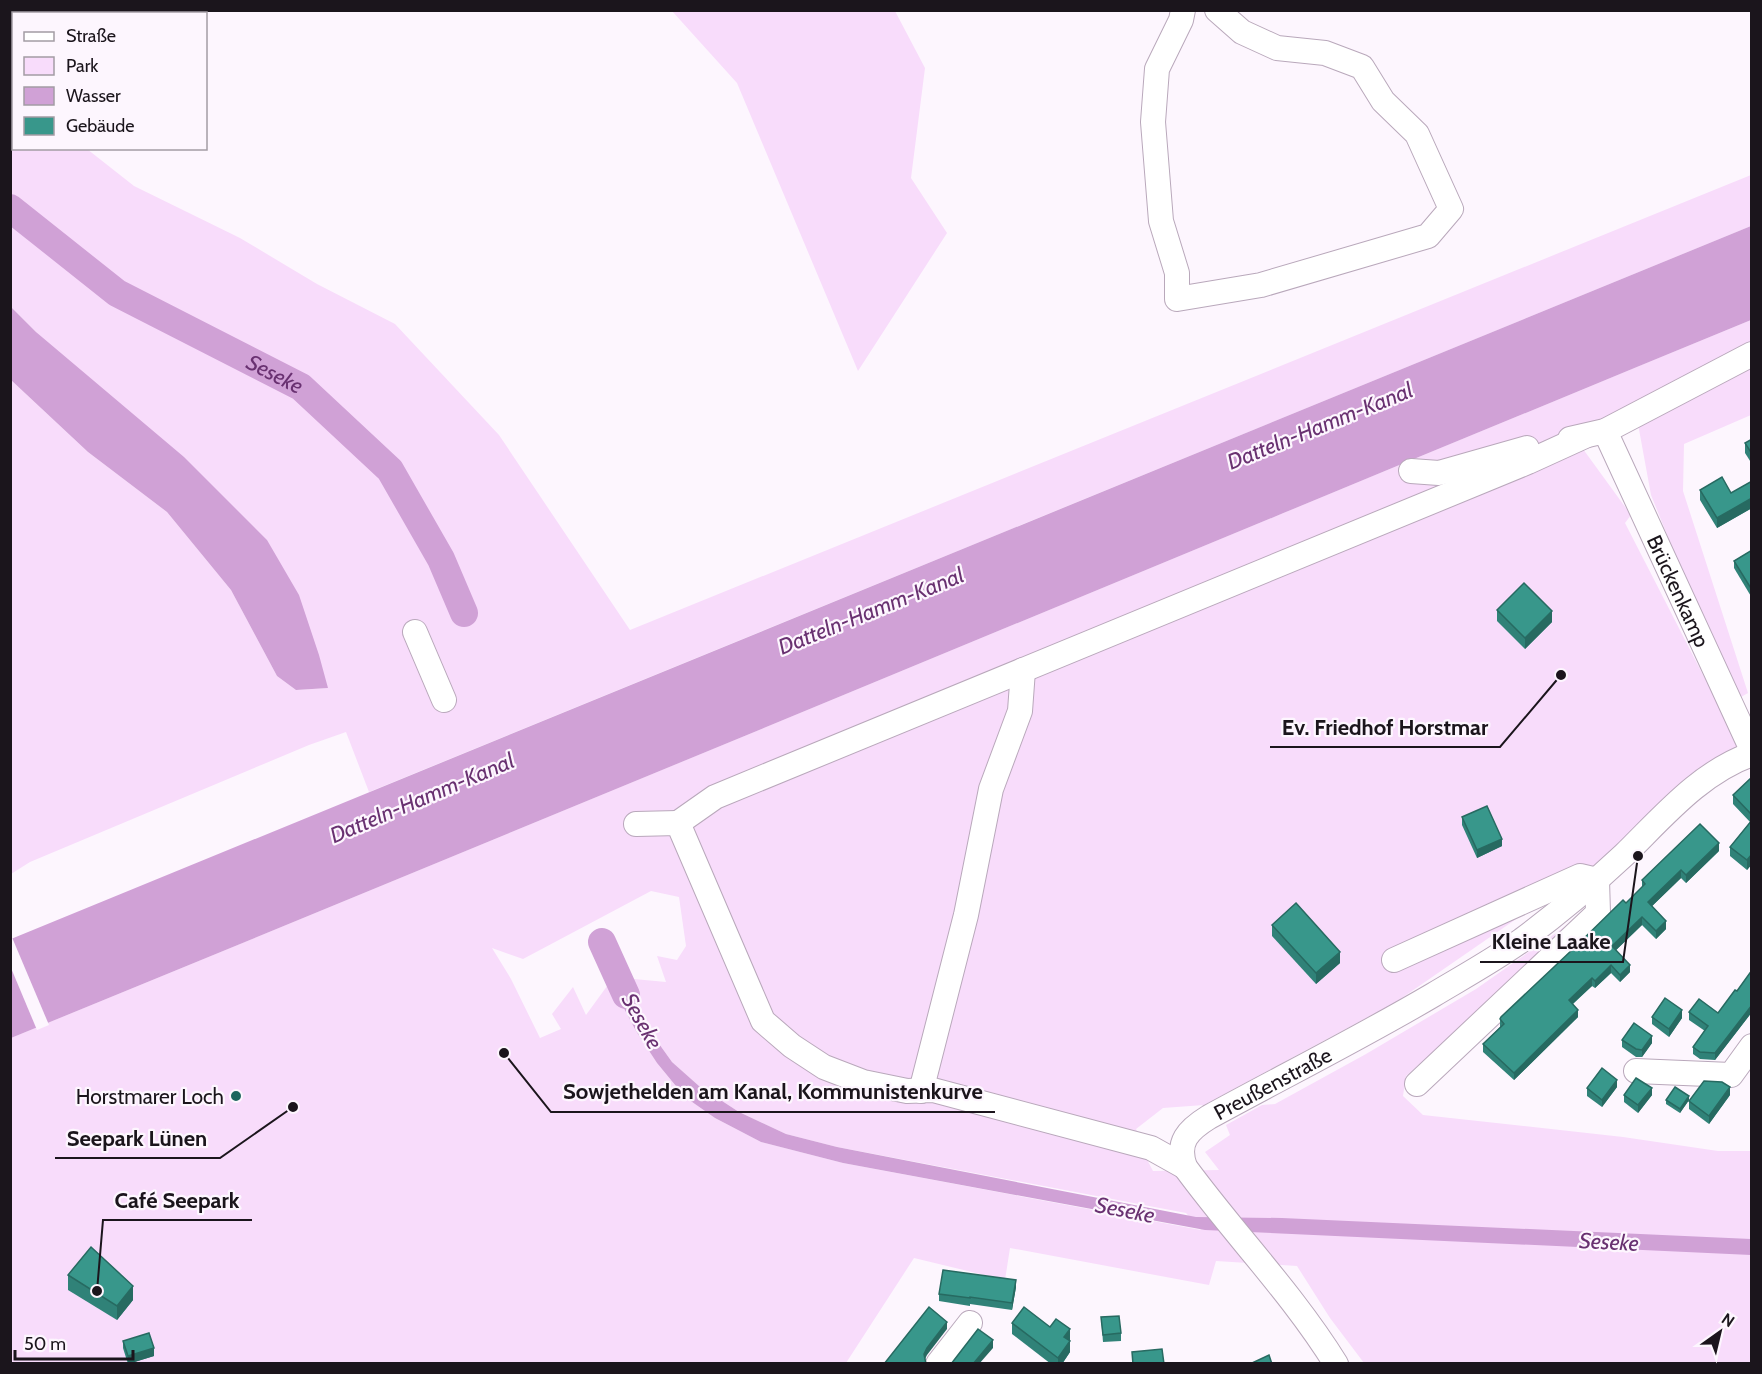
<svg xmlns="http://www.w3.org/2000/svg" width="1762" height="1374" font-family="Cabin,sans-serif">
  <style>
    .green { fill: #f8dcfb; fill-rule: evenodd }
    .water { fill: #d0a1d6 }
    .pier { fill: #fdf6fe }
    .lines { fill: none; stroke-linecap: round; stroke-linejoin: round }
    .river { stroke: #d0a1d6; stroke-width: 28 }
    .minor-casing { stroke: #b9a8bb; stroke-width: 26 }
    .minor { stroke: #fff; stroke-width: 24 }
    .wall { fill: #308278 }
    .shaded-wall { fill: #276a61 }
    .building { fill: #38978b; stroke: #276a61; stroke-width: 1.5 }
    .poi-dot { fill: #1c665e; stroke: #fdf6fe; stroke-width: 2 }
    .labels { text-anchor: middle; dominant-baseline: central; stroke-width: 4.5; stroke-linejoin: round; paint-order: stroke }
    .street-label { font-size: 21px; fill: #1b151c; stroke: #fdf6fe }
    .poi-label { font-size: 21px; fill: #1b151c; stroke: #fdf6fe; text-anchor: end }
    .water-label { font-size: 22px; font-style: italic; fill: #693171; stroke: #fdf6fe }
    .leader { fill: none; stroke: #1b151c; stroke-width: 2 }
    .callout-dot { fill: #1b151c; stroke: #fdf6fe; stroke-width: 2 }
    .callout-label { font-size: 22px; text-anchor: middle; font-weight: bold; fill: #1b151c; stroke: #fdf6fe; stroke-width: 4.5; stroke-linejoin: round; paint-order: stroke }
  </style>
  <rect width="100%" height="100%" fill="#fdf6fe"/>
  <g class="green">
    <polygon points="672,11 895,11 925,68 911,178 947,233 858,371 737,83"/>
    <polygon points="10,75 14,78 14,148 87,149 134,186 240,238 317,284 395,324 499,435 630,630 1751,175 1751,226 369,792 346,732 309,745 30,862 11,874 11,380 88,452 167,512 231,590 277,676 296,690 328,688 36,332 11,307"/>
    <path d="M1751 320V415L1684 444 1683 491 1748 693 1734 701 1651 495 1638 424 1583 449 1631 515 1625 523 1742 751 1706 770 1593 866 1396 1002 1204 1105 1163 1108 1136 1129 1142 1142V1150L1153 1171 1219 1170 1205 1152 1230 1135 1226 1125 1262 1105 1275 1104 1366 1054 1476 989 1583 914 1514 980 1406 1076 1403 1096 1423 1115 1623 1137 1718 1151H1751V1363H1364L1330 1318 1297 1266 1216 1261 1209 1285 1010 1248 1005 1280 914 1258 846 1363 11 1364V1038C592 800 1171 559 1751 320ZM651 891 679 897 686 946 677 960 657 956 666 982 623 978 652 1034 672 1062 699 1086 739 1112 786 1134 837 1147 1186 1213 1201 1230 843 1163 761 1142 715 1118 685 1097 657 1063 636 1031 610 982 586 1015 573 987 552 1014 561 1029 540 1038 511 979 492 948 523 959Z"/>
  </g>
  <g class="water">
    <path d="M1751 226V320C1171 559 592 800 11 1038V939Z"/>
    <polygon points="11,307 36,332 184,457 267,540 299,595 319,655 328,688 296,690 277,676 231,590 167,512 88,452 11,380"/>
    <polygon points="613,959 652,1034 672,1062 699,1086 739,1112 786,1134 837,1147 1196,1217 1282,1218 1751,1239 1751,1255 1205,1230 843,1163 761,1142 715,1118 685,1097 657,1063 636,1031 610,982 612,976 606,961"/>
  </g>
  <polygon class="pier" points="11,935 49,1025 37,1030 11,968"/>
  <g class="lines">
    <g class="river">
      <path id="s1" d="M10 208 117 293 301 387 390 470 441 559 464 613"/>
      <polyline points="602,942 626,995"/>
    </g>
    <defs>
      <g id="minor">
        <polyline points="1183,10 1181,20 1157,69 1153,122 1161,221 1177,273 1177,299 1261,285 1428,236 1451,209 1417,134 1383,101 1362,67 1325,53 1277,48 1242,32 1217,10"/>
        <path id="s2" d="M1605 431 1752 750"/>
        <polyline points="1570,439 1605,431 1752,354"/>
        <polyline points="1411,471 1439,473 1527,448"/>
        <polyline points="415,632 444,700"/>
        <polyline points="678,823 715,797 1528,462 1585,436"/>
        <polyline points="636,824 678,823 763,1021 792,1046 824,1067 863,1082 907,1091 933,1090 1151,1148 1185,1167"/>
        <polyline points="1394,960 1580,876 1597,880 1598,913 1417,1084"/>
        <polyline points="1636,1071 1731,1075 1752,1046"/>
        <polyline points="921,1091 966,915 991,789 1020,711 1023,670"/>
        <polyline points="938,1364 970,1323"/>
        <path id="s3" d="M1336 1364C1292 1293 1234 1234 1185 1167 1176 1142 1188 1130 1209 1117 1284 1076 1360 1038 1433 995 1463 977 1494 960 1522 940 1558 913 1592 885 1624 855 1663 817 1699 773 1752 754"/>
      </g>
    </defs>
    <use href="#minor" class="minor-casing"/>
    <use href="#minor" class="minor"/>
  </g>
  <g class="wall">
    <polygon points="1752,439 1752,464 1745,453 1745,443"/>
    <polygon points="1752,481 1752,508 1717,528 1700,500 1700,490 1731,493"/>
    <polygon points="1752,550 1752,598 1734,568 1734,561"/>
    <polygon points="1497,610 1552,622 1525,649 1497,621"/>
    <polygon points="1752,777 1752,864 1747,870 1730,856 1730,847 1750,822 1733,804 1733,795"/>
    <polygon points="1462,817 1502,846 1477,858 1462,825"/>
    <polygon points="1719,851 1686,883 1681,878 1652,906 1666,929 1656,939 1642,925 1616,950 1630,972 1620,982 1611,973 1595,988 1592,986 1573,1004 1578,1017 1514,1080 1483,1052 1483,1044 1500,1027 1500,1019 1626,903 1642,888 1642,880"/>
    <polygon points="1272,925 1340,963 1316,984 1272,936"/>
    <polygon points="1752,970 1752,1012 1715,1060 1700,1059 1693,1054 1693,1047 1705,1031 1689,1020 1689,1012 1718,1013 1737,991"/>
    <polygon points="1652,1017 1682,1018 1669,1037 1652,1024"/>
    <polygon points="1622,1040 1652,1043 1642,1057 1636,1057 1622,1047"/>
    <polygon points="1617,1087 1602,1107 1587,1096 1587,1088"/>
    <polygon points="1624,1095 1652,1095 1638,1113 1624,1102"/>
    <polygon points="1730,1095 1709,1124 1689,1109 1689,1101"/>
    <polygon points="1666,1100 1689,1100 1680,1113 1666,1104"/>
    <polygon points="68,1275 133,1300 117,1320 68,1290"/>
    <polygon points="1016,1287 1012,1310 970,1304 970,1306 939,1301 939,1294"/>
    <polygon points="1101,1317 1121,1333 1121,1341 1103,1342"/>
    <polygon points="1012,1323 1070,1340 1070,1352 1062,1364 1051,1364 1012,1334"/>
    <polygon points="123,1341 154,1356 128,1364 123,1348"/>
  </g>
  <g class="shaded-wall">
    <polygon points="1752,498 1752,508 1717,528 1717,518"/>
    <polygon points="1552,611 1552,622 1525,649 1525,638"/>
    <polygon points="1502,839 1502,846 1477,858 1477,850"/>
    <polygon points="1719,843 1719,851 1686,883 1686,875"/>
    <polygon points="1752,854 1752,864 1747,870 1747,860"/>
    <polygon points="1681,870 1681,878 1648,910 1648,902"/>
    <polygon points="1642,917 1642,925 1612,954 1612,946"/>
    <polygon points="1666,921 1666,929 1656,939 1656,931"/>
    <polygon points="1340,952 1340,963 1316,984 1316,973"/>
    <polygon points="1611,965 1611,973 1595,988 1595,981"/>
    <polygon points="1630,965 1630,972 1620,982 1620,975"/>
    <polygon points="1592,978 1592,986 1569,1007 1569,1000"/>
    <polygon points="1752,1005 1752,1012 1715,1060 1715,1053"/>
    <polygon points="1578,1010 1578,1017 1514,1080 1514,1073"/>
    <polygon points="1682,1010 1682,1018 1669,1037 1669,1029"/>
    <polygon points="1652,1036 1652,1043 1642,1057 1642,1050"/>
    <polygon points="1617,1080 1617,1087 1602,1107 1602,1100"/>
    <polygon points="1730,1087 1730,1095 1709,1124 1709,1116"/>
    <polygon points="1652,1088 1652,1095 1638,1113 1638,1105"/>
    <polygon points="1689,1096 1689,1100 1680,1113 1680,1109"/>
    <polygon points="1016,1280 1016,1287 1012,1310 1012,1303"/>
    <polygon points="133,1286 133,1300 117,1320 117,1306"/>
    <polygon points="947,1322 947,1329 927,1355 924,1361 924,1354 927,1348"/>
    <polygon points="1070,1329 1070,1340 1064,1348 1064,1337"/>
    <polygon points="993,1340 993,1348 979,1364 973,1364"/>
    <polygon points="1070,1341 1070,1352 1062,1364 1058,1364 1058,1358"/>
    <polygon points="154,1348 154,1356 128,1364 128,1356"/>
  </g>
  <g class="building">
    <polygon points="1752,439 1752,454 1745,443"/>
    <polygon points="1722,477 1731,493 1752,481 1752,498 1717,518 1700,490"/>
    <polygon points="1752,550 1752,590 1734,561"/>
    <polygon points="1524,583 1552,611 1525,638 1497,610"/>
    <polygon points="1752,777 1752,815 1733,795"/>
    <polygon points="1487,806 1502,839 1477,850 1462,817"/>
    <polygon points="1752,820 1752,854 1747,860 1730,847"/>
    <polygon points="1700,824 1719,843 1686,875 1681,870 1648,902 1666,921 1656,931 1642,917 1612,946 1630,965 1620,975 1611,965 1595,981 1592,978 1569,1000 1578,1010 1514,1073 1483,1044 1504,1024 1500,1019 1501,1017 1573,949 1623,900 1626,903 1645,884 1642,880"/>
    <polygon points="1296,903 1340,952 1316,973 1272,925"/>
    <polygon points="1752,970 1752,1005 1715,1053 1700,1052 1693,1047 1708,1026 1689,1012 1699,999 1718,1013 1735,990 1737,991"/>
    <polygon points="1665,998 1682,1010 1669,1029 1652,1017"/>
    <polygon points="1634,1023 1652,1036 1642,1050 1636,1049 1622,1040"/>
    <polygon points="1602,1068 1617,1080 1602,1100 1587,1088"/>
    <polygon points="1636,1078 1652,1088 1638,1105 1624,1095"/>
    <polygon points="1704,1081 1722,1082 1730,1087 1709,1116 1689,1101"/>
    <polygon points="1675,1087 1689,1096 1680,1109 1666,1100"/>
    <polygon points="91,1247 133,1286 117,1306 68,1275"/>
    <polygon points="943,1270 1016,1280 1012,1303 970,1297 970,1298 939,1294"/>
    <polygon points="929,1307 947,1322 927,1348 924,1354 926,1364 884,1364"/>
    <polygon points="1024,1307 1050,1327 1056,1319 1070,1329 1064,1337 1070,1341 1058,1358 1012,1323"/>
    <polygon points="1119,1316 1121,1333 1103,1335 1101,1317"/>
    <polygon points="978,1329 993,1340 973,1364 951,1364"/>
    <polygon points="149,1333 154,1348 128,1356 123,1341"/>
    <polygon points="1162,1349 1164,1364 1133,1364 1132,1352"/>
    <polygon points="1269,1355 1272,1364 1250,1364"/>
  </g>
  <circle class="poi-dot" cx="236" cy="1096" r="6"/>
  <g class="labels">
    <g class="street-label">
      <text stroke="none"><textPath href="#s2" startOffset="176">Brückenkamp</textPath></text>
      <text stroke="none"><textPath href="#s3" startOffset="382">Preußenstraße</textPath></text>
    </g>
    <g class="poi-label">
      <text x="224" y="1096">Horstmarer Loch</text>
    </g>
    <g class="water-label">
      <text stroke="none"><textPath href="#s1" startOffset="314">Seseke</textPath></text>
      <text transform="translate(1320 426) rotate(-22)">Datteln-Hamm-Kanal</text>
      <text transform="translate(871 611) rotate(-22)">Datteln-Hamm-Kanal</text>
      <text transform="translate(422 798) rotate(-23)">Datteln-Hamm-Kanal</text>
      <text transform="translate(642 1021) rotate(61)">Seseke</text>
      <text transform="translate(1125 1210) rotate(11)">Seseke</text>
      <text transform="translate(1609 1242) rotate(3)">Seseke</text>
    </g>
  </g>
  <path class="leader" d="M1561 675L1500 747H1270M1638 856L1623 962H1480M504 1053L551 1112H995M293 1107L220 1158H55M97 1291L103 1220H252"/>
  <g class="callout-dot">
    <circle cx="1561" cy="675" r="6"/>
    <circle cx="1638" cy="856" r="6"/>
    <circle cx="504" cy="1053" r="6"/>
    <circle cx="293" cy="1107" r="6"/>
    <circle cx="97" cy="1291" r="6"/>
  </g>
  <g class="callout-label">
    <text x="1385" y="735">Ev. Friedhof Horstmar</text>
    <text x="1551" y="949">Kleine Laake</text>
    <text x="773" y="1099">Sowjethelden am Kanal, Kommunistenkurve</text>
    <text x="137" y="1146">Seepark Lünen</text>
    <text x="177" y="1208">Café Seepark</text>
  </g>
  <rect width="1762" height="1374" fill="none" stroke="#1b151c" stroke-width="24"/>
  <rect x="12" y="12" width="195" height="138" fill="#fdf6fe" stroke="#a39ca4" stroke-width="1.5"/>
  <rect x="24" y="32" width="30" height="9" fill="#ffffff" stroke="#a39ca4" stroke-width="1.5"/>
  <text x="66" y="42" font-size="18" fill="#1b151c">Straße</text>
  <rect x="24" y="57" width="30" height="18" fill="#f8dcfb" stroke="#a39ca4" stroke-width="1.5"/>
  <text x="66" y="72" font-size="18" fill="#1b151c">Park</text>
  <rect x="24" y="87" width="30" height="18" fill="#d0a1d6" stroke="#a39ca4" stroke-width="1.5"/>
  <text x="66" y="102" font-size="18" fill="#1b151c">Wasser</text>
  <rect x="24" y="117" width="30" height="18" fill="#38978b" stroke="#a39ca4" stroke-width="1.5"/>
  <text x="66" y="132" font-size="18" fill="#1b151c">Gebäude</text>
  <g transform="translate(1720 1332) rotate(34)" stroke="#fdf6fe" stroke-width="4.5" paint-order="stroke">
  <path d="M0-4.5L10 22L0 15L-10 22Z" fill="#1b151c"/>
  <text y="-9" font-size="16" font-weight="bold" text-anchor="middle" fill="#1b151c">N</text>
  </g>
  <path d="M15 1350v9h118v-9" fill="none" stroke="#1b151c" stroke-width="3"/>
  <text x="24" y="1350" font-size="18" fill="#1b151c" stroke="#fdf6fe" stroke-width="4.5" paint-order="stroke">50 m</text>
</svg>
